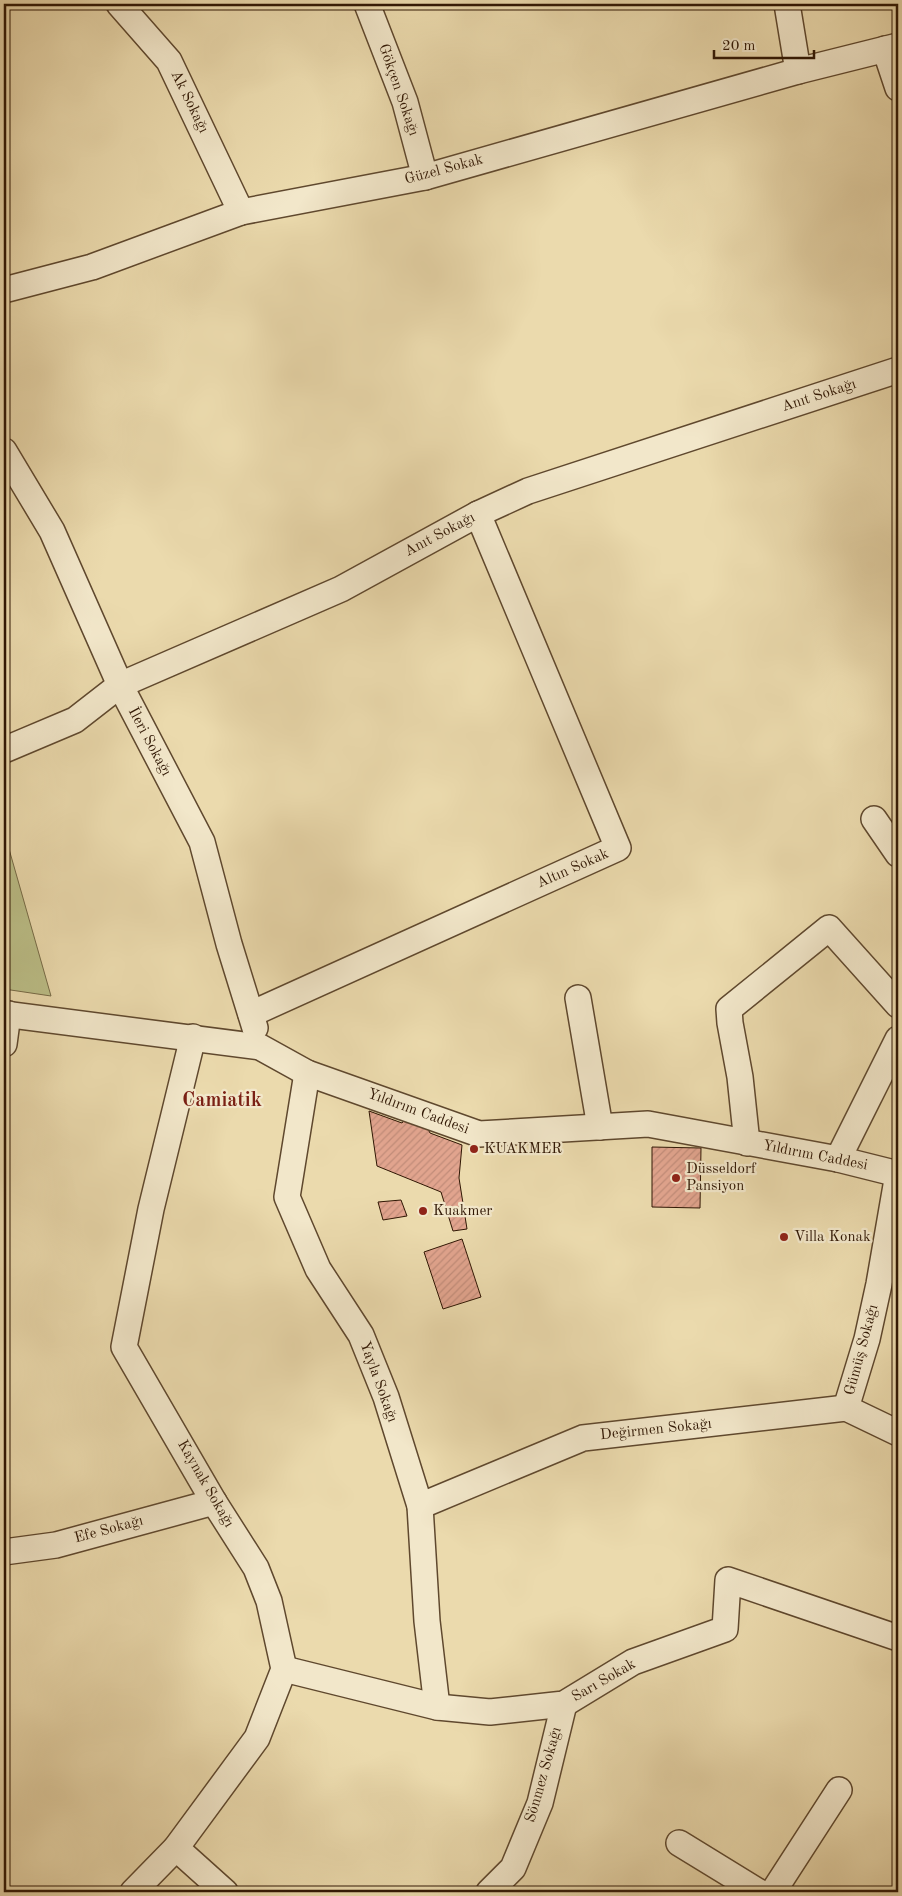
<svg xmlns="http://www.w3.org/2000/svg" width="902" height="1896" font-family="'Old Standard TT',serif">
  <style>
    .green { fill: #bbbe87; stroke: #766a46 }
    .building { fill: url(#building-hatch); stroke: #301704 }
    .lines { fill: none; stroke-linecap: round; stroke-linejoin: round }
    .street-casing { stroke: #5f482e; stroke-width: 28 }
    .street { stroke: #f2e7ca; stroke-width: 25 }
    .poi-dot { fill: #8f2418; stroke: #f2e7ca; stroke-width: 2 }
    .labels { text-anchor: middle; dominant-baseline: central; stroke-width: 4.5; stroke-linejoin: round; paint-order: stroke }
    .street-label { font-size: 15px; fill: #301704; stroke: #f2e7ca }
    .poi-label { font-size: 15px; fill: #301704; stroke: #f2e7ca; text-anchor: start }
    .district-label { font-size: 20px; font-weight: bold; fill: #7a1f14; stroke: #f2e7ca }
  </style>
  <defs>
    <pattern id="building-hatch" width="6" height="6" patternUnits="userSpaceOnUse" patternTransform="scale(1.25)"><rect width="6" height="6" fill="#e1a48e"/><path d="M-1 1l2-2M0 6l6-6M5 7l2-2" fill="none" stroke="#c18c79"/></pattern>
  </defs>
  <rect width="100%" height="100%" fill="#ebdaad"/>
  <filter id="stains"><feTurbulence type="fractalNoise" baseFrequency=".004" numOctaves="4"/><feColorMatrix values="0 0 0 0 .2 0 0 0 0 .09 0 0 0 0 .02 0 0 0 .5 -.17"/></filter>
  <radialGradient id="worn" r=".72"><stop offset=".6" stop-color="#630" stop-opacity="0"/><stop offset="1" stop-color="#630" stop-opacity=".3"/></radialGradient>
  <polygon class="green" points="4,829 5,835 51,996 4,989"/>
  <g class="building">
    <polygon points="369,1111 402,1123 405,1119 428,1129 430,1133 462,1145 459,1178 467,1229 453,1231 441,1192 377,1166"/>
    <polygon points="652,1147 701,1148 700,1208 652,1207"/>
    <polygon points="401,1200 407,1216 383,1220 378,1202"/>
    <polygon points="462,1239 481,1297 443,1309 424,1252"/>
  </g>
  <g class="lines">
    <defs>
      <g id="street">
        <polyline points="119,4 169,61 241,212"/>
        <polyline points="367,4 405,102 425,177"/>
        <polyline points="787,4 798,71"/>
        <polyline points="885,49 898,88"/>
        <polyline points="4,290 92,267 241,212 425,177 798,71 898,46"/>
        <polyline points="4,451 52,531 120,685 202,842 229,944 255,1028"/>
        <polyline points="4,750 75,720 120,685 341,589 478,514 528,491 898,370"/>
        <polyline points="874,819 898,854"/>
        <polyline points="578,998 600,1127"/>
        <polyline points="4,1014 260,1047 307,1073 479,1134 648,1124 838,1159 898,1174"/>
        <polyline points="251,1014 618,848 478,514"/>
        <polyline points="4,1044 8,1014"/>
        <polyline points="307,1073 287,1197 318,1269 361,1335 386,1397 420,1506 427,1621 437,1707"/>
        <polyline points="747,1143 740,1077 730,1023 729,1009 829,928 898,1005"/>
        <polyline points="838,1159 898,1039"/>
        <polyline points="846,1408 867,1339 879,1284 898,1174"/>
        <polyline points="420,1506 583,1438 846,1408 898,1433"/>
        <polyline points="4,1552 56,1545 214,1502"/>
        <polyline points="284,1669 437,1707 490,1712 564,1704 633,1662 725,1629 728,1580 898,1638"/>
        <polyline points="679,1843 759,1892"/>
        <polyline points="176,1848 225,1892"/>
        <polyline points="133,1892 176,1848 257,1738 284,1669 269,1601 256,1568 214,1502 124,1347 151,1209 193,1037"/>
        <polyline points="489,1892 513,1868 540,1803 564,1704"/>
        <polyline points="773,1892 839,1790"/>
      </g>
    </defs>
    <use href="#street" class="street-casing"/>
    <use href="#street" class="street"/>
  </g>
  <g class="poi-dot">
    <circle cx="474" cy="1149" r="5"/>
    <circle cx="676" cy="1178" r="5"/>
    <circle cx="423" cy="1211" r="5"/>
    <circle cx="784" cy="1237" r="5"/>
  </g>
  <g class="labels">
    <g class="street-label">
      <text transform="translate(398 90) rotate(71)">Gökçen Sokağı</text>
      <text transform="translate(189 102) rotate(64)">Ak Sokağı</text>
      <text transform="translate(444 170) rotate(-15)">Güzel Sokak</text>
      <text transform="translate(819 396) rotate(-18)">Anıt Sokağı</text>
      <text transform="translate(440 535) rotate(-28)">Anıt Sokağı</text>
      <text transform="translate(149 742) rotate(62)">İleri Sokağı</text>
      <text transform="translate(573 869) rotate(-24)">Altın Sokak</text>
      <text transform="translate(418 1112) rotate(20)">Yıldırım Caddesi</text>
      <text transform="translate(815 1156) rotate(11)">Yıldırım Caddesi</text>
      <text transform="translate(862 1350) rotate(-75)">Gümüş Sokağı</text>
      <text transform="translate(378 1382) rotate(70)">Yayla Sokağı</text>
      <text transform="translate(656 1430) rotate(-6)">Değirmen Sokağı</text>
      <text transform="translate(205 1484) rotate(60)">Kaynak Sokağı</text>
      <text transform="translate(109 1530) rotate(-15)">Efe Sokağı</text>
      <text transform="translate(604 1681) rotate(-30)">Sarı Sokak</text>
      <text transform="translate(544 1775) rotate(-74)">Sönmez Sokağı</text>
    </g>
    <g class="poi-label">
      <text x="484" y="1149">KUAKMER</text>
      <text x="686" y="1169">Düsseldorf<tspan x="686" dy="17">Pansiyon</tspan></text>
      <text x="433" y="1211">Kuakmer</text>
      <text x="794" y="1237">Villa Konak</text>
    </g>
    <g class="district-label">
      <text x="222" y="1101">Camiatik</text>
    </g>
  </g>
  <rect width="902" height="1896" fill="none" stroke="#ebdaad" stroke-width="20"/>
  <rect x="5" y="5" width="892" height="1886" fill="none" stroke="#301704" stroke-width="2.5"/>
  <rect x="10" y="10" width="882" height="1876" fill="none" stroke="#301704"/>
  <path d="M714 50v8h100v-8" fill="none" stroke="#301704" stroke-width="2.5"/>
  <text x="722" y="50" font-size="15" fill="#301704" stroke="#f2e7ca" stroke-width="4" paint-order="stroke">20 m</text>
  <rect width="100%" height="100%" filter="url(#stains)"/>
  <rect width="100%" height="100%" fill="url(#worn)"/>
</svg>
